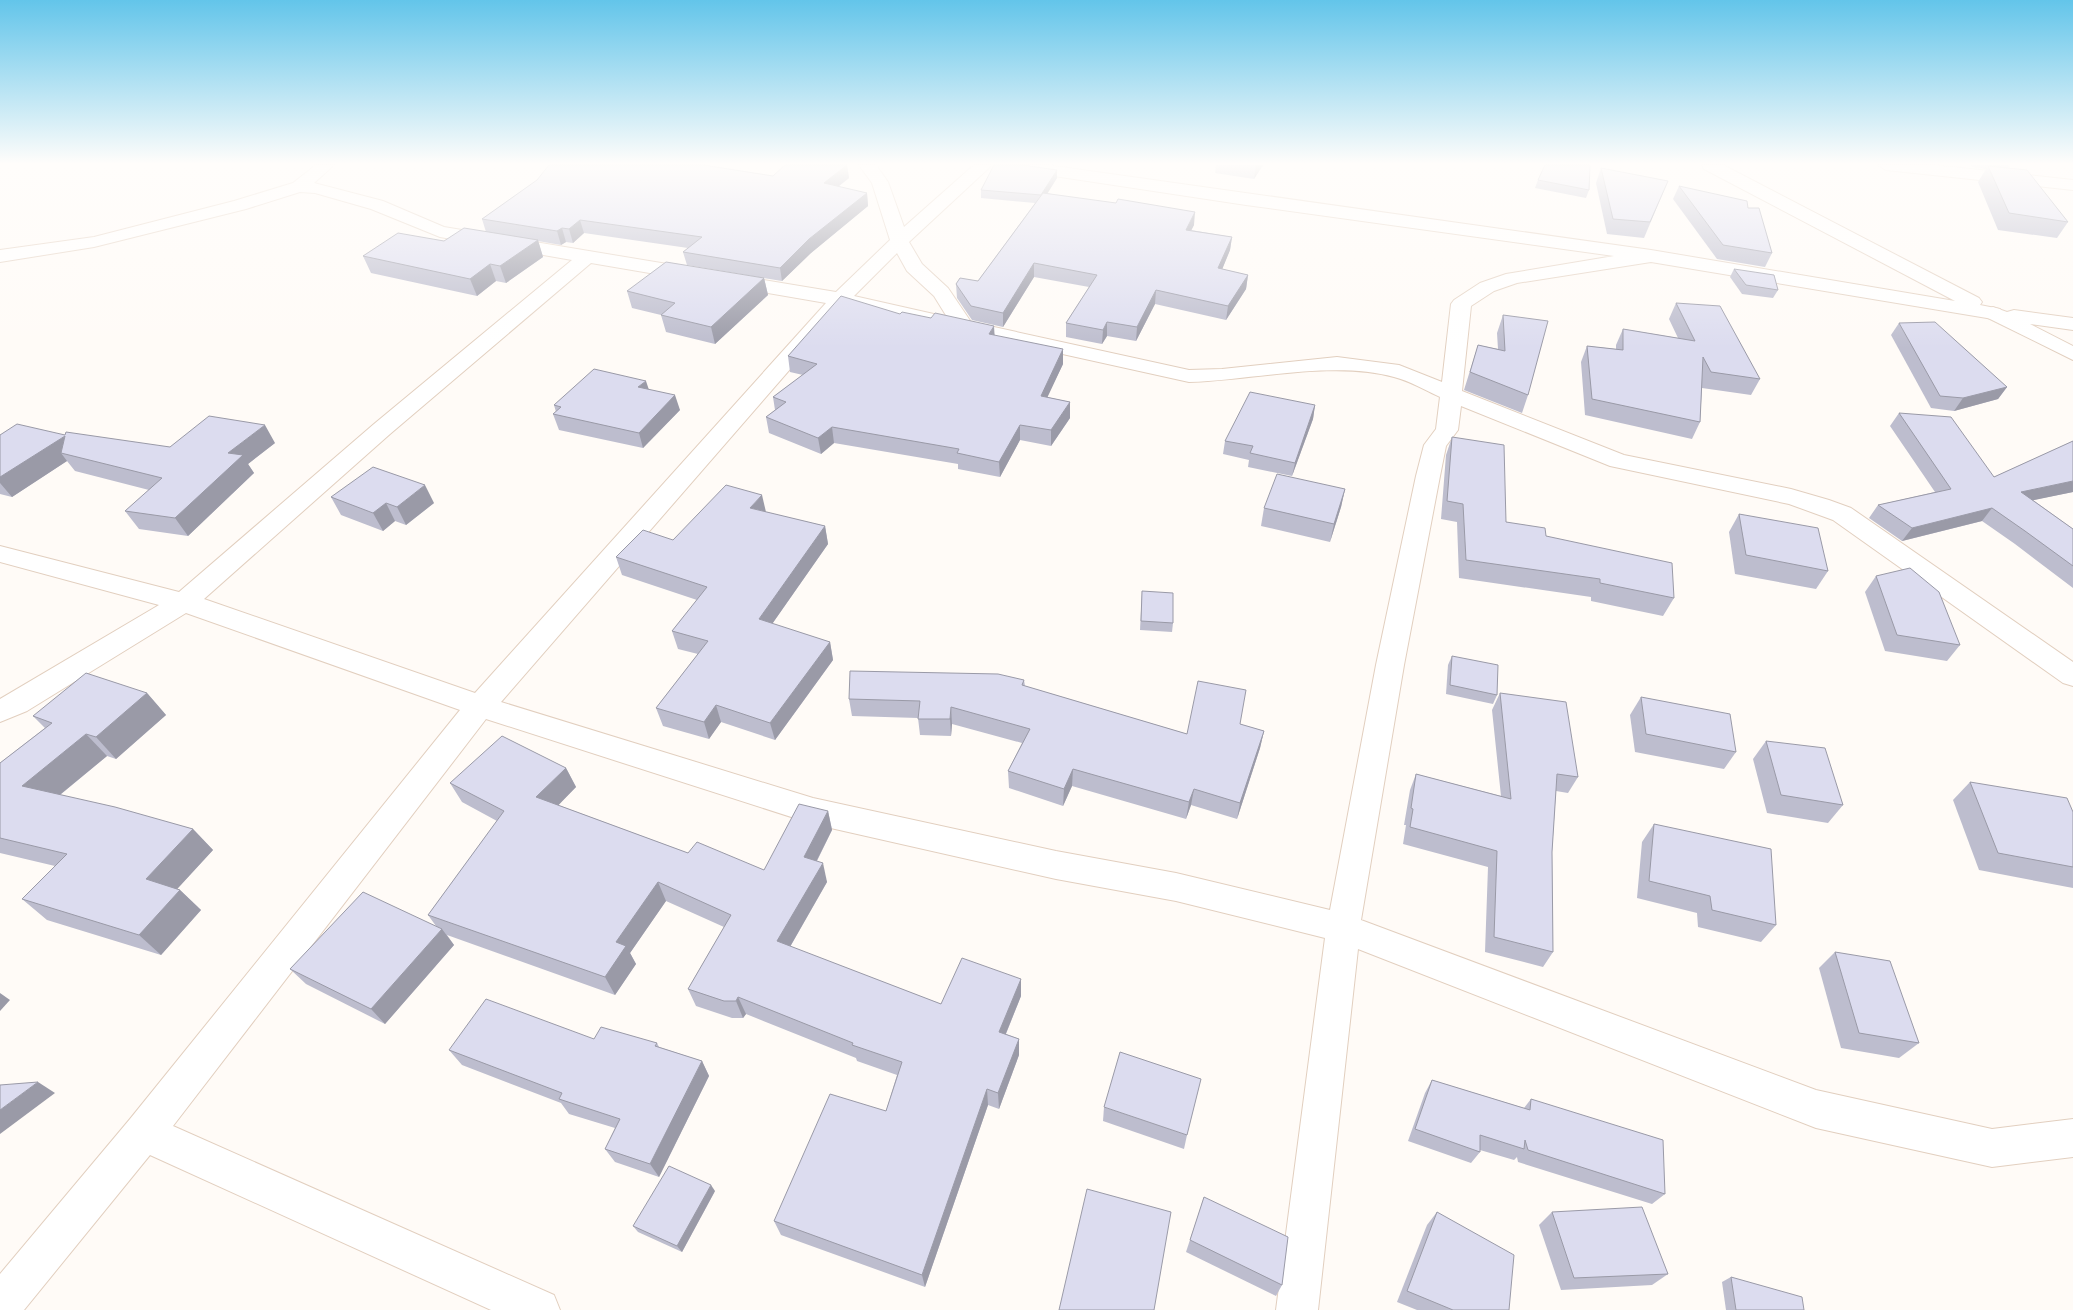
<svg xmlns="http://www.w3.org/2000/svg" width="2073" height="1310" font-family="Roboto,sans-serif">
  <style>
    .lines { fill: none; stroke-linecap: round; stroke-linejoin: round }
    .street-casing { stroke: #e2cfbf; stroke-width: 2 }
    .secondary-casing { stroke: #e2cfbf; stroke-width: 2 }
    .street { fill: #fff; fill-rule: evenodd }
    .secondary { fill: #fff; fill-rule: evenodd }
    .wall { fill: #bdbdce }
    .shaded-wall { fill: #9a9aa7 }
    .building { fill: #dcdcef; stroke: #9a9aa7 }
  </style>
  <rect width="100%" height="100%" fill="#fffbf7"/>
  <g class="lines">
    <defs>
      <g id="street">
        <path d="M316 165H334L314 183 383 201 444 227 836 292 890 240 872 183 859 165H876L888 182 904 227 974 165H992L909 242 922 264 948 288 971 322 1189 370 1222 369 1337 357 1399 365 1442 382 1451 304 1454 300 1480 283 1506 274 1614 256 1246 205 1014 170 1006 165H1047L1651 250 1955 301 1704 169 1702 165H1723L1979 298 1982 302 1980 305 2000 309 2003 313 2000 317 1993 319 1651 262 1517 283 1494 291 1471 306 1462 391 1624 455 1791 489 1829 500 1851 508 2073 662V686L2063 683 1833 520 1789 504 1610 466 1461 406 1458 430 1446 446 1440 476 1404 665 1361 920 1816 1090 1992 1129 2073 1119V1157L1992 1167 1816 1128 1358 949 1318 1310H1276L1325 938 1176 901 1056 879 813 824 486 719 173 1126 554 1295 560 1310H491L150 1155 24 1310H0V1274L130 1119 460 710 186 613 27 711 0 722V699L159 605 0 562V546L179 592 374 424 572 260 440 237 371 209 315 193 300 192 246 209 94 247 0 262V250L94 237 234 201 293 183ZM897 253 907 271 934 296 947 317 854 296ZM591 263 826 303 475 693 204 599 390 434ZM845 306 1189 382C1252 380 1335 360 1394 377 1410 381 1425 390 1440 397L1436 429 1424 445 1416 476 1376 665 1330 910 1176 873 1056 851 813 798 501 702Z"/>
        <polygon points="1878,165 1933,165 2073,180 2073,190 1886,170"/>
      </g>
      <polygon id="secondary" points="1993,307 2007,312 2014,310 2073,318 2073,330 2030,324 2073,346 2073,360 1986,317 1983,313 1986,309"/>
    </defs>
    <use href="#street" class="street-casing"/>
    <use href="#secondary" class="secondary-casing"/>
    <use href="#street" class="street"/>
    <use href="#secondary" class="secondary"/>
  </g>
  <g class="wall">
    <polygon points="549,165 711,165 710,166 773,176 847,165 849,178 838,187 867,193 868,206 811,253 782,281 687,265 683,252 688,248 584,233 573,243 566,242 561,245 538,241 543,257 506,283 496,281 477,296 371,273 363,256 444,241 486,232 482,219 537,180"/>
    <polygon points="1216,165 1263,165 1254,179 1215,173"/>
    <polygon points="1971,165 2009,165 2008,168 2068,222 2057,238 1998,230 1978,182 1986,169 1972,167"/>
    <polygon points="1601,168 1668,181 1644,238 1607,234 1596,183"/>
    <polygon points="1057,170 1057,178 1047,193 1194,225 1191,230 1232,237 1230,250 1222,269 1248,275 1246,289 1226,320 1155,304 1136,341 1107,336 1102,344 1066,337 1066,323 1089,287 1034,277 1003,327 972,320 957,298 956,284 978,281 1035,203 981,198 981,190"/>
    <polygon points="1538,180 1589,190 1586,198 1535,188"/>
    <polygon points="1679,186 1748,208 1772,253 1765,267 1717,259 1673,199"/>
    <polygon points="1734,269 1778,290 1773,298 1742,294 1730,277"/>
    <polygon points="764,278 768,295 715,344 666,332 661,315 632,308 627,291"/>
    <polygon points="1676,303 1760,379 1751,395 1702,388 1702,387 1700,422 1692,439 1585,415 1581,362 1587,346 1616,349 1616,345 1623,329 1678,338 1669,319"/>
    <polygon points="900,314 995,336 1063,364 1047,397 1070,402 1070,418 1051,446 1020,440 1000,477 958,469 958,464 834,443 821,454 769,433 766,417 775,410 773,397 803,375 790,372 788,356"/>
    <polygon points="1503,315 1528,395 1522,413 1464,390 1478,345 1498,349 1497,333"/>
    <polygon points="1899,323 2007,387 1998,399 1954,411 1931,408 1891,335"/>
    <polygon points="649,389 680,410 643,448 559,430 553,414 556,412 554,405"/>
    <polygon points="1315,405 1313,419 1292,476 1248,467 1249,460 1223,454 1225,441"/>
    <polygon points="1899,413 1994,477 2073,441 2073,492 2033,500 2073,529 2073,588 2015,544 1982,521 1902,541 1869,518 1878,505 1935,492 1890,426"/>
    <polygon points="0,435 170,447 275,443 248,464 254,473 188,536 139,529 125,511 149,490 75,471 67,461 12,497 0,494"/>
    <polygon points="1452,437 1506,522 1546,536 1674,598 1663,616 1591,601 1591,597 1459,578 1457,522 1441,519 1446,455"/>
    <polygon points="1345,489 1341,507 1330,542 1261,526 1264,508"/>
    <polygon points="331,497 434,503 406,525 395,521 383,531 341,515"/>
    <polygon points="766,512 825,526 828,544 772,624 830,642 833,660 775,740 721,722 709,739 663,726 656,708 698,654 678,649 672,631 697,600 622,575 616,557"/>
    <polygon points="1739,514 1828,571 1816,589 1735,574 1729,532"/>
    <polygon points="1876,576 1960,645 1947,661 1885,651 1865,592"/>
    <polygon points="1142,591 1173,623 1172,632 1140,630"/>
    <polygon points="1452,656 1497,695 1493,704 1446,694 1448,665"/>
    <polygon points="1024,680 1025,686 1187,734 1240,724 1264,731 1260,748 1237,819 1191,805 1186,819 1072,786 1063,806 1009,788 1008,771 1022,743 952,724 951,736 920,735 918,718 852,716 849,699"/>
    <polygon points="147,693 166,715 116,759 107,756 60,795 193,829 213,850 177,889 180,890 201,910 161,955 47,920 22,899 55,866 0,853 0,763 45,728 33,716"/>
    <polygon points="1500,693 1578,777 1568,793 1556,791 1552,852 1553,952 1543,967 1485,952 1488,867 1403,844 1406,825 1404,825 1410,790 1416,774 1501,796 1492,710"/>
    <polygon points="1641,697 1736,752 1724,769 1635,752 1630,715"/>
    <polygon points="1766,741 1843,805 1828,823 1767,813 1753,759"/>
    <polygon points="566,768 576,787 558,805 688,853 764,870 828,811 832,830 817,861 827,882 790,947 941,1004 1021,979 1021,996 1006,1034 1019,1039 1019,1055 999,1109 988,1105 925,1287 781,1235 774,1221 886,1111 897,1075 857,1061 856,1058 746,1014 743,1018 732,1018 696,1006 688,989 724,927 666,901 630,953 636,964 615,995 447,935 454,945 385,1024 306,984 290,969 436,926 428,915 497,821 462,802 450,783"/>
    <polygon points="1970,782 2073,812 2073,888 1979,870 1953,800"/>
    <polygon points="1654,824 1776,925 1761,942 1698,927 1697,913 1637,898 1642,842"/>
    <polygon points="1835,952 1919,1043 1899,1058 1841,1048 1819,968"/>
    <polygon points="594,1039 657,1043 659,1047 702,1061 709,1076 659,1177 615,1162 605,1149 615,1128 569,1114 561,1103 462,1065 449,1050"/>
    <polygon points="1432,1080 1524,1108 1531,1099 1665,1194 1652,1204 1518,1162 1517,1157 1514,1160 1480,1150 1480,1152 1471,1163 1408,1141 1425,1093"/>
    <polygon points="1104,1107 1187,1135 1184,1149 1103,1121"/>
    <polygon points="715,1191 682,1252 638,1232 633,1226"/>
    <polygon points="1204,1197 1282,1285 1276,1296 1186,1252"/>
    <polygon points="1437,1212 1509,1310 1417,1310 1397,1302 1427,1225"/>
    <polygon points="1552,1212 1668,1274 1652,1285 1561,1290 1539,1225"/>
    <polygon points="1731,1277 1804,1310 1726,1310 1722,1282"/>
  </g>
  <g class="shaded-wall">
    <polygon points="847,165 849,178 826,196 824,183"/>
    <polygon points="1256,165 1263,165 1254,179"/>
    <polygon points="1057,170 1057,178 1041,204 1041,195"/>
    <polygon points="867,193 868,206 811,253 782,281 780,268 809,239"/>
    <polygon points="1195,212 1194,225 1185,243 1186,230"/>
    <polygon points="580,220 584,233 573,243 569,229"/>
    <polygon points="562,228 566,242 561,245 557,231"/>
    <polygon points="1232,237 1230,250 1217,282 1218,268"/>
    <polygon points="538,240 543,257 506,283 500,266"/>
    <polygon points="1034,263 1034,277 1003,327 1003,313"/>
    <polygon points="490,264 496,281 477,296 470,279"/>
    <polygon points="1248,275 1246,289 1226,320 1228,306"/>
    <polygon points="764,278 768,295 715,344 711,327"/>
    <polygon points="1156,290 1155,304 1136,341 1137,327"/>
    <polygon points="1107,322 1107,336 1102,344 1103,330"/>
    <polygon points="994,326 995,341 989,334"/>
    <polygon points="1063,349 1063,364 1041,411 1041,396"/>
    <polygon points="646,381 651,396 638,387"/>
    <polygon points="2007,387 1998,399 1954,411 1963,398"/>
    <polygon points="675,395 680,410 643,448 639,433"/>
    <polygon points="1070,402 1070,418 1051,446 1051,430"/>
    <polygon points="1315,405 1313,419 1292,476 1295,463"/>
    <polygon points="265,425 275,443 248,464 254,473 188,536 175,518 228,453"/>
    <polygon points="1020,425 1020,440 1000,477 999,462"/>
    <polygon points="832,427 834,443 821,454 818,438"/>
    <polygon points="65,436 61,453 67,461 12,497 0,483 0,477"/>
    <polygon points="2073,481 2073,492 2011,505 2021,492"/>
    <polygon points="425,485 434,503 406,525 397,507"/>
    <polygon points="1345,489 1341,507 1330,542 1334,524"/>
    <polygon points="762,495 766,512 750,508"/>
    <polygon points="386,503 395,521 383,531 373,513"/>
    <polygon points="1992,508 1982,521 1902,541 1912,528"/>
    <polygon points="825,526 828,544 763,637 759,619"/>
    <polygon points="830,642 833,660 775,740 770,723"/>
    <polygon points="147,693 166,715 116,759 96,737"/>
    <polygon points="716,705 721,722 709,739 704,722"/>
    <polygon points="951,707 952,724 951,736 950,719"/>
    <polygon points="1264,731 1260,748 1237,819 1240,803"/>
    <polygon points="86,734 107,756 45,807 22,786"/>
    <polygon points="566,768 576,787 547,817 536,797"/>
    <polygon points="1073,769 1072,786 1063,806 1064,789"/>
    <polygon points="1194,789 1191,805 1186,819 1189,802"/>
    <polygon points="828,811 832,830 809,876 804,857"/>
    <polygon points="193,829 213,850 167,900 146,879"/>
    <polygon points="823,863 827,882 783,959 777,941"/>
    <polygon points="658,882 666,901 630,953 636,964 615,995 605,977 616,942"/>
    <polygon points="180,890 201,910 161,955 139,935"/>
    <polygon points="442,929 454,945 385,1024 371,1009"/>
    <polygon points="1021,979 1021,996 1000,1048 999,1032"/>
    <polygon points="0,993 10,1000 0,1011"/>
    <polygon points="738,997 746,1014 743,1018 736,1001"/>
    <polygon points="1019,1039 1019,1055 999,1109 998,1093"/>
    <polygon points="702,1061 709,1076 659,1177 650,1164"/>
    <polygon points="38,1082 55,1093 0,1134 0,1110"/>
    <polygon points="987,1089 988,1105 925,1287 922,1275"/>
    <polygon points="711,1185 715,1191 682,1252 677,1246"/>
  </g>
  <g class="building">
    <polygon points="549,165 703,165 773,176 785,165 847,165 824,183 867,193 809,239 780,268 683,252 702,237 580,220 569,229 562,228 557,231 482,219 537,180"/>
    <polygon points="994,165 1022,165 1057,170 1041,195 981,190"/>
    <polygon points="1545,165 1590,165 1589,190 1538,180"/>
    <polygon points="1988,166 2027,170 2068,222 2009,213"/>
    <polygon points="1601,168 1668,181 1650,222 1613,219"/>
    <polygon points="1679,186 1747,201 1748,208 1759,208 1772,253 1723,245"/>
    <polygon points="1043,193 1116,203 1118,199 1195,212 1186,230 1232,237 1218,268 1248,275 1228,306 1156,290 1137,327 1107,322 1103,330 1066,323 1097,275 1034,263 1003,313 971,306 956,284 960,278 978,281"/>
    <polygon points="464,228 538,240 500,266 490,264 470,279 363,256 398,233 444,241"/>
    <polygon points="666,262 764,278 711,327 661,315 675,303 627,291"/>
    <polygon points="1734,269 1774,275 1778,290 1746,285"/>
    <polygon points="841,296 900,314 902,312 931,318 935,313 994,326 989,334 1063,349 1041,396 1070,402 1051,430 1020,425 999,462 957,453 959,449 832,427 818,438 766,417 786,402 773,397 817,364 788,356"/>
    <polygon points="1676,303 1720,306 1760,379 1711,372 1703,357 1700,422 1592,399 1587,346 1623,350 1623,329 1695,341"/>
    <polygon points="1503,315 1548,321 1528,395 1470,372 1478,345 1505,351"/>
    <polygon points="1935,322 2007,387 1963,398 1940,396 1899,323"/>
    <polygon points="594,369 646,381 638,387 675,395 639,433 553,414 561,407 554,405"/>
    <polygon points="1250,392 1315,405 1295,463 1250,453 1253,446 1225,441"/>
    <polygon points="1899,413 1951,417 1994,477 2073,441 2073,481 2021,492 2073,529 2073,566 2025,531 1992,508 1912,528 1878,505 1951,489"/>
    <polygon points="209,416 265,425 228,453 243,455 175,518 125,511 162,478 61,453 65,436 0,477 0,435 17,424 65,435 66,432 170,447"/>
    <polygon points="1452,437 1504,445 1506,522 1545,528 1546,536 1672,563 1674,598 1600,583 1600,579 1466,560 1463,504 1447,501"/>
    <polygon points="373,467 425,485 397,507 386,503 373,513 331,497"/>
    <polygon points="1277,474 1345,489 1334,524 1264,508"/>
    <polygon points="726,485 762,495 750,508 825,526 759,619 830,642 770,723 716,705 704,722 656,708 708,641 672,631 707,587 616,557 643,530 673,540"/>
    <polygon points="1739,514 1818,528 1828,571 1746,555"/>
    <polygon points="1910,568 1939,592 1960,645 1897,635 1876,576"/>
    <polygon points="1142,591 1173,593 1173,623 1141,621"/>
    <polygon points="1452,656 1498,665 1497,695 1450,685"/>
    <polygon points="850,671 998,674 1024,680 1022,685 1187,734 1198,681 1246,690 1240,724 1264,731 1240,803 1194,789 1189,802 1073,769 1064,789 1008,771 1030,729 951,707 950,719 918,719 920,701 849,699"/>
    <polygon points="86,673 147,693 96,737 86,734 22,786 115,807 193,829 146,879 180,890 139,935 22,899 67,854 0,838 0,763 52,723 33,716"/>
    <polygon points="1500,693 1566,702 1578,777 1557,774 1552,852 1553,952 1494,937 1497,851 1410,827 1413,809 1411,808 1416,774 1511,799"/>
    <polygon points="1641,697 1730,714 1736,752 1646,734"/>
    <polygon points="502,736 566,768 536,797 688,853 697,842 764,870 799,804 828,811 804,857 823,863 777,941 941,1004 962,958 1021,979 999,1032 1019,1039 998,1093 987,1089 922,1275 774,1221 830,1094 886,1111 902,1062 852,1045 853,1043 738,997 736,1001 724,1001 688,989 731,915 658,882 616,942 626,946 605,977 428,915 504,811 450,783"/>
    <polygon points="1766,741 1825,748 1843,805 1781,795"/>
    <polygon points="1970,782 2067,798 2073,812 2073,867 1998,853"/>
    <polygon points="1654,824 1771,849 1776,925 1712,910 1710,896 1649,881"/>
    <polygon points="363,892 442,929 371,1009 290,969"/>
    <polygon points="1835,952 1890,961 1919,1043 1859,1033"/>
    <polygon points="486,999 594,1039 601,1027 657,1043 655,1046 702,1061 650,1164 605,1149 620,1119 559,1099 562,1093 449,1050"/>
    <polygon points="1120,1052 1201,1079 1187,1135 1104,1107"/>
    <polygon points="1432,1080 1530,1110 1531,1099 1663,1140 1665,1194 1528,1150 1525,1140 1524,1149 1480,1135 1480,1152 1415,1129"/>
    <polygon points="38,1082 0,1110 0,1085"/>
    <polygon points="669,1166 711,1185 677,1246 633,1226"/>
    <polygon points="1087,1189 1171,1212 1154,1310 1059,1310"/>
    <polygon points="1204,1197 1288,1237 1282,1285 1190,1240"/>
    <polygon points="1642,1207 1668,1274 1574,1278 1552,1212"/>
    <polygon points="1437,1212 1514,1255 1509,1310 1453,1310 1407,1291"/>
    <polygon points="1731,1277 1802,1297 1804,1310 1736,1310"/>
  </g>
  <linearGradient id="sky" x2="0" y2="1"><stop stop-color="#63c5ea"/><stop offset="0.47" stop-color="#fffdfb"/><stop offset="1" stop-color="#fffdfb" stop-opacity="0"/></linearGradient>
  <rect width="2073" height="348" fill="url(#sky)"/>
</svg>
